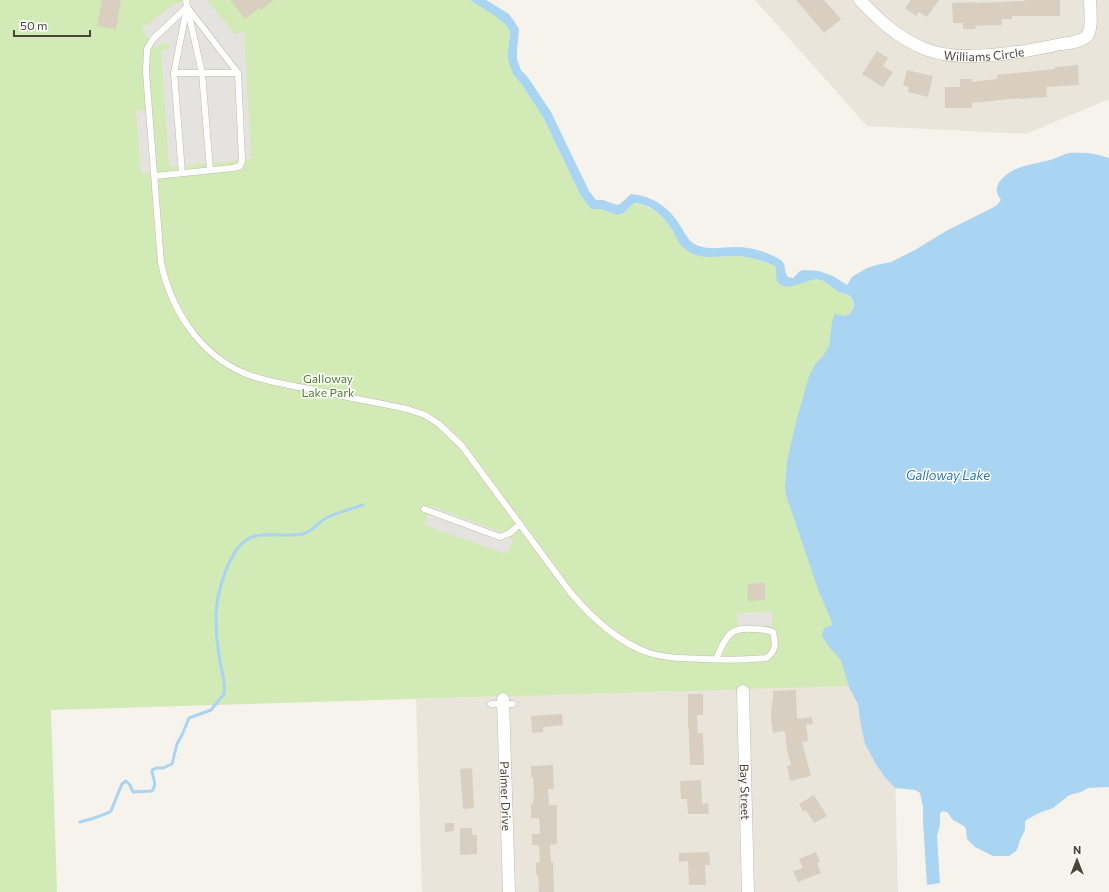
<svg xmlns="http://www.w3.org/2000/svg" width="1109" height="892" font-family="Commissioner,sans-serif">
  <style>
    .residential { fill: #eae5da }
    .green { fill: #d2eab5 }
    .parking { fill: #e5e3e0 }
    .water { fill: #a9d4f2 }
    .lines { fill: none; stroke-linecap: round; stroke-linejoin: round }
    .stream { stroke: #a9d4f2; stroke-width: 3 }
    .building { fill: #d8cfc1 }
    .service-casing { stroke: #c2bbae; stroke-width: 7 }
    .minor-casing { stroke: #c2bbae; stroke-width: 13 }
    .service { stroke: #fff; stroke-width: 6 }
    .minor { stroke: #fff; stroke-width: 12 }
    .labels { text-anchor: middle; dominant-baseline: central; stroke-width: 3; stroke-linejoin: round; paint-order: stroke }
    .street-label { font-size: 12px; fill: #4b4439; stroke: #fff }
    .park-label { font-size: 12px; fill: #4a7f2a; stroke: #fff }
    .water-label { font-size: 13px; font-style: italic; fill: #2e7ab2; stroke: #fff }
  </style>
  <rect width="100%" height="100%" fill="#f6f3ec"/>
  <g class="residential">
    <polygon points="755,0 1109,0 1109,99 1026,134 867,126"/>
    <polygon points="893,684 898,892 422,892 416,699"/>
  </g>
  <path class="green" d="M0 0H470L495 16 507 26 510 32 508 50 513 74 522 85 543 117 581 196 591 209H601L617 215 624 213 634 203C651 205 664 217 673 231 678 239 681 247 690 252 705 260 720 256 736 256 749 256 762 261 775 266 779 276 772 281 785 286 796 284 808 278 819 280 826 281 830 286 835 290 842 294 853 294 853 304 853 309 852 312 848 315L1109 678 51 710 57 892H0Z"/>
  <g class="parking">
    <polygon points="194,0 207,0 235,35 244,31 251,159 169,167 161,50 167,50 170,46 167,43 164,42 156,48 141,29 176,3"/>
    <polygon points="150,109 155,173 141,174 136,111"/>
    <polygon points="431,506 498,531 513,540 506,554 424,525"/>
    <polygon points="772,612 772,626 738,627 737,613"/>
  </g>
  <path class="water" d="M470 0H486L509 14 514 21 519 29 517 51V59L521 70 529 79 551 112 589 191 596 200H603L617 205 620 204 631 194C653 196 670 208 681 227 685 233 688 240 694 244 708 251 722 247 736 247 748 247 759 250 769 254 773 256 779 258 782 261 787 266 783 272 788 277L793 278 800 271 804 270 819 271 833 276 847 285 852 277 867 268 876 265 891 262 915 250 946 231 996 206 1001 200C996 193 995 189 1000 181 1013 165 1032 165 1050 160 1057 158 1063 154 1070 153 1084 152 1096 153 1109 158V787L1088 788 1081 792 1073 794 1068 796 1053 808 1039 813 1026 820 1025 822V830L1020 840 1018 847 1016 851 1009 856H993L975 847 967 839 966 829 964 826 953 820 947 812 942 811 940 814V825L937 836 940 883 927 885 923 821V806L920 793 915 790 895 788 884 776 877 766 865 744 860 720 858 704 849 687 841 660 829 647 822 636 824 628 832 625 831 620 819 592 786 495 785 487 787 461 796 422 809 376 816 363 823 356 829 346 832 322 835 314 844 316 848 315C852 312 855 307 853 301 851 294 844 294 839 292 832 289 827 281 820 280 808 277 793 291 781 285 773 280 778 273 775 266 763 261 749 256 736 256 719 256 699 261 685 249 679 244 676 237 673 231 664 217 651 204 634 203L624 213 617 215 601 209H591L581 196 543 117 522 85 513 74 508 60V50L510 32 507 26 495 16Z"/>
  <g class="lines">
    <path class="stream" d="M80 822C85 821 108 814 111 811 112 809 120 788 122 784L126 781 130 785 133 792 152 791C158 783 152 779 152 770L156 768H163L172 764 177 744 182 735 189 718 211 710 224 694C226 678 221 671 219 656 217 644 216 631 216 619 215 597 229 542 255 536 270 533 290 537 303 534 313 531 319 521 328 517 339 512 351 509 363 505"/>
  </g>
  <g class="building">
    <polygon points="102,0 121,0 116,29 97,26"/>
    <polygon points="230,0 274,0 261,10 259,8 245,19"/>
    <polygon points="796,0 824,0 841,19 824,33"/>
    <polygon points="911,0 939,0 927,17 919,12 916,16 905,8"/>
    <polygon points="1025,0 1060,0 1060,16 1012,16 1012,19 1002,19 1002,25 975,26 976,29 963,29 963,23 953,23 952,3 975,2 975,3 1025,1"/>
    <polygon points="877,51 888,58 883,66 893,72 883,87 862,74"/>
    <polygon points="1078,65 1079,85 1046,87 1047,97 1020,99 1020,98 972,103 972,108 945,108 945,87 960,87 960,79 972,79 972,82 997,79 997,75 1055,69 1055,67"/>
    <polygon points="907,70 933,76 928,97 908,92 909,87 903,85"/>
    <polygon points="765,583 765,600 748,601 747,584"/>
    <polygon points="796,690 797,719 812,717 813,724 806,725 808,741 802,742 811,776 790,781 787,766 791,765 787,750 785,731 773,733 771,719 772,701 773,701 773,691"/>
    <polygon points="688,694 703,694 703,715 697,715 698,733 703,733 704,765 690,765 689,729 688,729"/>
    <polygon points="562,714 563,725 543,727 543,732 532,733 531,716"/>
    <polygon points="553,765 554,789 548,789 549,805 557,805 557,844 550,845 551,862 553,862 554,892 539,892 538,875 536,875 536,863 540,862 539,845 532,845 532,834 540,834 539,818 531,818 531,804 533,804 534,794 533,777 531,777 531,766"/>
    <polygon points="472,768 474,808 463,809 460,769"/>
    <polygon points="701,780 702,804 708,803 709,814 688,814 687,799 681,799 680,781"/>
    <polygon points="814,795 827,816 814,823 806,810 803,812 799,804"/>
    <polygon points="445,823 454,823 454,831 445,832"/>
    <polygon points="460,828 472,828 472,835 477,835 477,854 460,855"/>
    <polygon points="709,852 710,865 705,865 706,885 689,885 688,861 679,862 679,853"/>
    <polygon points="816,852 820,862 817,863 821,873 798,882 793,871 803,868 799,859"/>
  </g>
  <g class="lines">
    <defs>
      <g id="service">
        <path d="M186 0 187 7 153 39 147 49 146 72 161 263C171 309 199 354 244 373 262 381 289 385 309 389 341 396 374 402 407 409L425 415 439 424 462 446 570 592C591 617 617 642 649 653 667 659 686 658 704 659 725 660 745 660 766 658 776 652 776 644 773 632 766 629 761 629 754 629 727 627 726 638 716 659"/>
        <polyline points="188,11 202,73 210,170"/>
        <polyline points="174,73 238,73"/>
        <polyline points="182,173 174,73 187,7"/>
        <polyline points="155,176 233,168 240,166 242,160 238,73 187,7"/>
        <polyline points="424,509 500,537 510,533 520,524"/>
        <polyline points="491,704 513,704"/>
      </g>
      <g id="minor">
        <path id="s1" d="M860 0C880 21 898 38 925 49 961 64 1024 52 1061 44 1069 43 1081 42 1087 36 1093 29 1090 9 1090 0"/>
        <path id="s2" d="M743 691 748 892"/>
        <path id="s3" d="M503 699 509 892"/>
      </g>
    </defs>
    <use href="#service" class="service-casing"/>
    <use href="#minor" class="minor-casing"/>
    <use href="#service" class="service"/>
    <use href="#minor" class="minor"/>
  </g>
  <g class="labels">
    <g class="street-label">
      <text stroke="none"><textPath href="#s1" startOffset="142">Williams Circle</textPath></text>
      <text stroke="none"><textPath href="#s2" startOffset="101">Bay Street</textPath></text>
      <text stroke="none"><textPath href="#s3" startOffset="97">Palmer Drive</textPath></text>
    </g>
    <g class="park-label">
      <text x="328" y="378">Galloway<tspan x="328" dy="14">Lake Park</tspan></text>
    </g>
    <g class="water-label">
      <text x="948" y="475">Galloway Lake</text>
    </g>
  </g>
  <g transform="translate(1077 860)" stroke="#ffffff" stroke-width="3" paint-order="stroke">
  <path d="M0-3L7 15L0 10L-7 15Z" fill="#4b4439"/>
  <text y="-6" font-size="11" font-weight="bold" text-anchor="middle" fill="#4b4439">N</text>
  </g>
  <path d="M14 30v6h76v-6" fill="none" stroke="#4b4439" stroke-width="2"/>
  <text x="20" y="30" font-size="12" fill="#4b4439" stroke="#ffffff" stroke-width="3" paint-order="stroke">50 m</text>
</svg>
